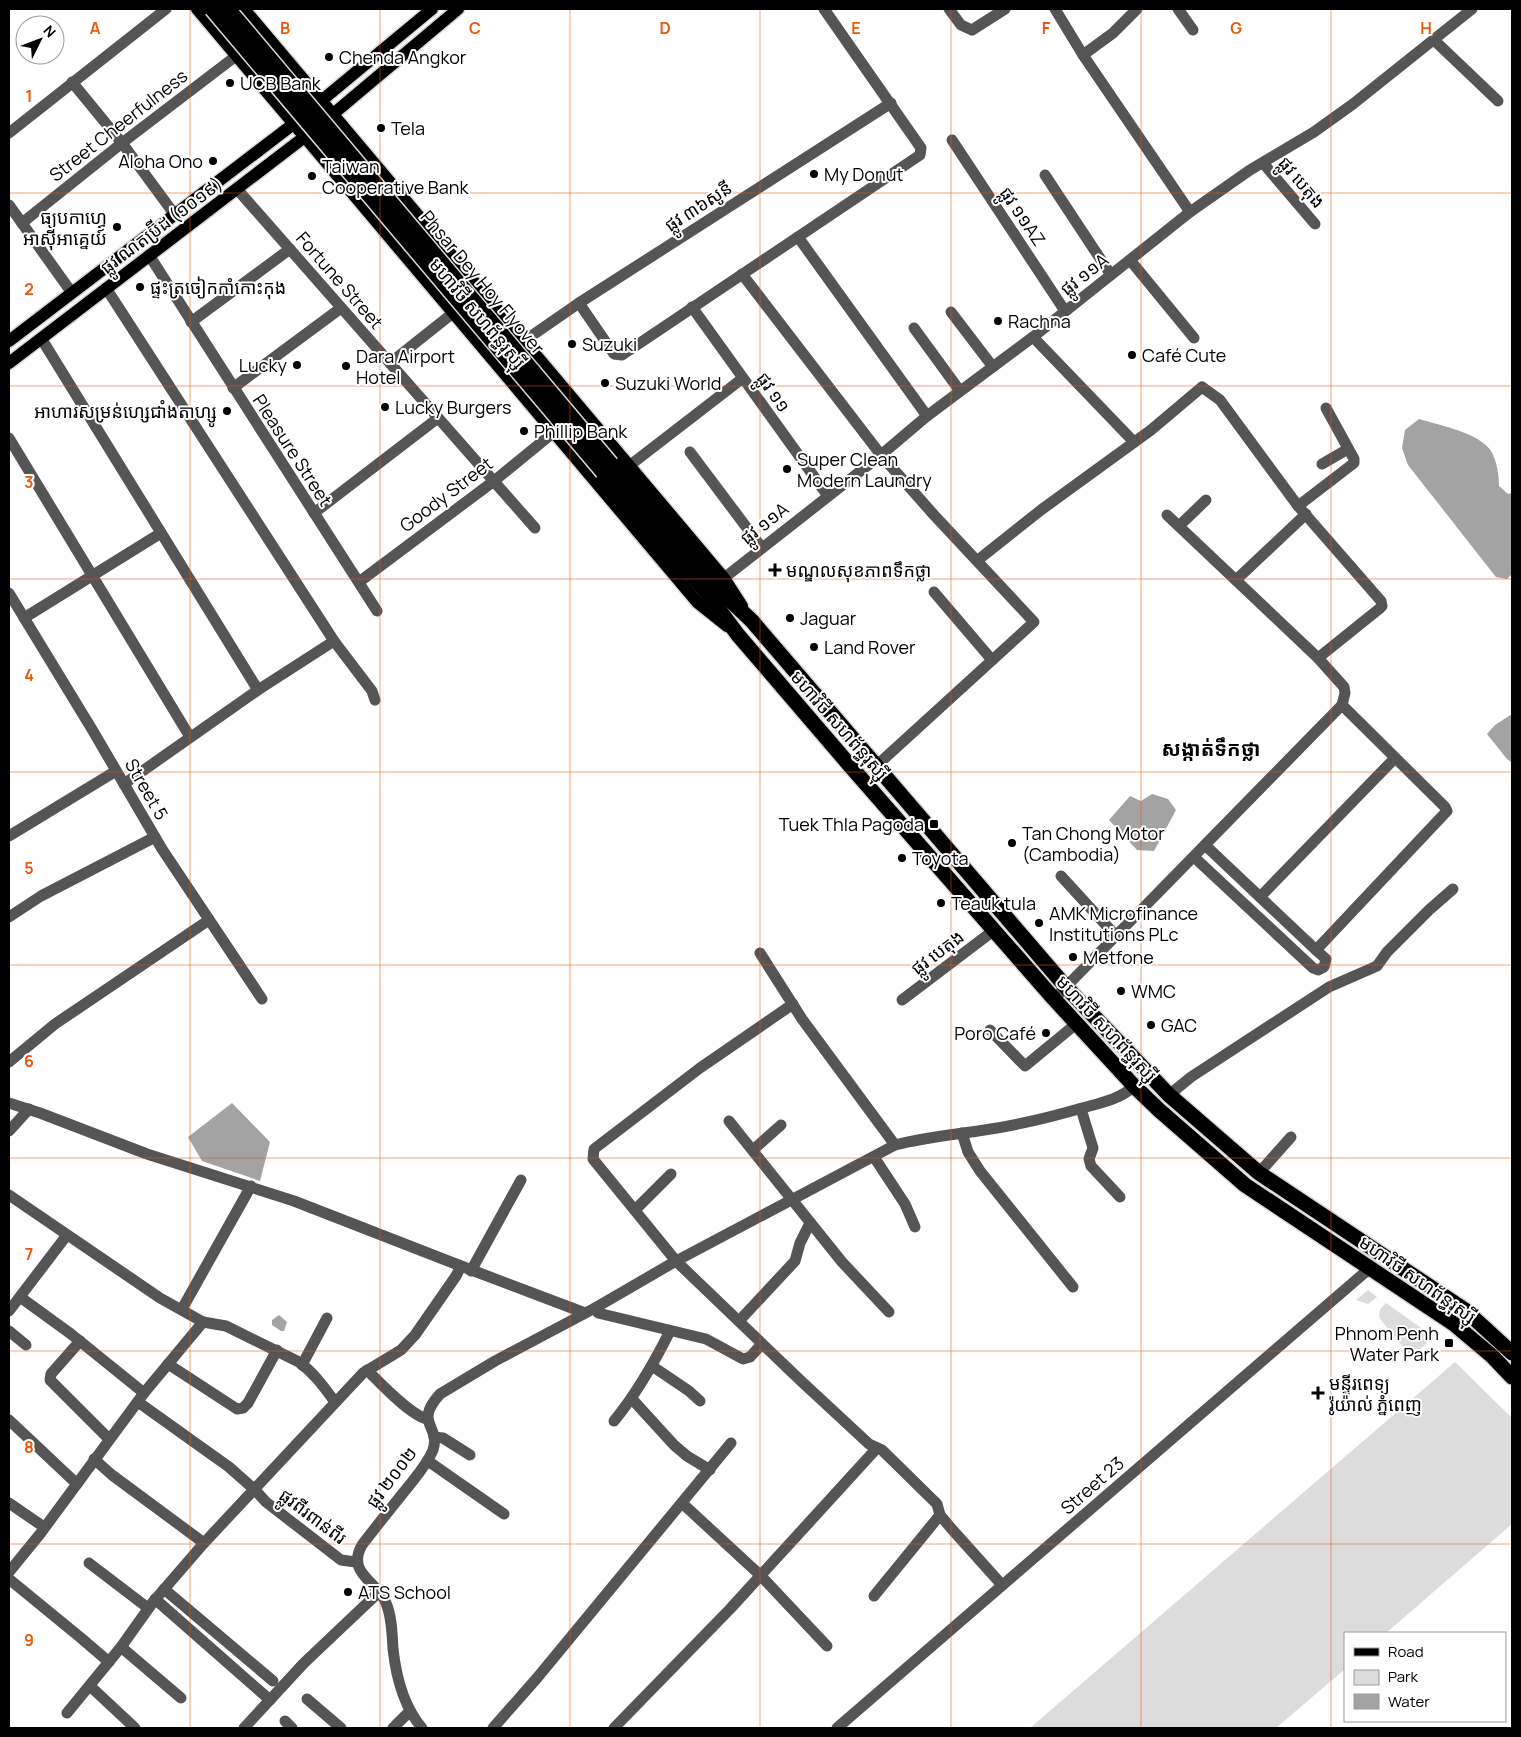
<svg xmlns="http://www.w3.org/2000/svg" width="1521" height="1737" font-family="Manrope,'Noto Sans Khmer',sans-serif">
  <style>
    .green { fill: #dcdcdc }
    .water { fill: #a3a3a3 }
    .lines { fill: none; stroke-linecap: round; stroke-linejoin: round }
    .major-casing { stroke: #dbdbdb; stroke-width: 15 }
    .highway-casing { stroke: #dbdbdb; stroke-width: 18 }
    .minor { stroke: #555; stroke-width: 11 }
    .major { stroke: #000; stroke-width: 12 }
    .highway { stroke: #000; stroke-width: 15 }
    .highway-bridge-casing { stroke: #dbdbdb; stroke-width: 18; stroke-linecap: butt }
    .highway-bridge { stroke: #000; stroke-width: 15 }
    .grid { fill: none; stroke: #e8590c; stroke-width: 1; stroke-opacity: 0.55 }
    .poi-dot { fill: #000; stroke: #fff; stroke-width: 2 }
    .labels { text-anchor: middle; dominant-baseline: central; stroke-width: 4; stroke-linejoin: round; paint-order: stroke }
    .poi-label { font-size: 18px; fill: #000; stroke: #fff; text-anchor: start }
    .street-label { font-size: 18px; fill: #000; stroke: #fff }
    .quarter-label { font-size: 20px; font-weight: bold; fill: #000; stroke: #fff }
    .grid-label { font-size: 16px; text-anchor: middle; font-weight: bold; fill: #e8590c; stroke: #fff; stroke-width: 4; stroke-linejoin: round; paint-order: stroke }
  </style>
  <rect width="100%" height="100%" fill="#fff"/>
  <g class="green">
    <polygon points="1368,1290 1377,1297 1368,1304 1356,1300"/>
    <path d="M1386 1303 1434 1337 1413 1355 1408 1353 1380 1319C1378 1311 1380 1309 1386 1303Z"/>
    <polygon points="1455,1362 1512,1418 1512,1524 1386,1633 1345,1633 1345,1669 1276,1728 1030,1728"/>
  </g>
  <g class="water">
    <path d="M1419 419C1439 425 1480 433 1491 451 1497 461 1499 475 1499 486L1508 494 1512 493V574L1507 579 1496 577 1408 465 1402 448 1405 430Z"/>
    <polygon points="1512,714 1512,763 1507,759 1487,734 1495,725"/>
    <polygon points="1152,794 1168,799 1176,810 1154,851 1137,850 1109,820 1130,796 1141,801"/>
    <polygon points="232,1103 270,1142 260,1181 202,1161 188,1137"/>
    <polygon points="279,1315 287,1322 284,1331 281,1331 272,1325 272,1320"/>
  </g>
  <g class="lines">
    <defs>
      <g id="major">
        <polyline points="197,9 697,602 727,626"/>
        <polyline points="244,9 724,578 742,606"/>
        <polyline points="315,106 432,9"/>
        <polyline points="326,120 458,9"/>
        <polyline points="9,341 300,119"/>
        <polyline points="9,363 311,132"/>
      </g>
      <g id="highway">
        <polyline points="611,464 713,584 752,621 1066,987 1169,1095 1259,1173 1465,1310 1512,1353"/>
        <polyline points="603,472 706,592 738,635 846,761 1054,999 1134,1086 1159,1110 1245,1185 1454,1324 1492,1356 1512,1377"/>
      </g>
    </defs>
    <use href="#major" class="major-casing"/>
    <use href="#highway" class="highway-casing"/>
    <g class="minor">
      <polyline points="949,9 961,25 972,30 1005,9"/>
      <polyline points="1055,9 1083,55 1190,212"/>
      <polyline points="1178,9 1193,30"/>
      <polyline points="1434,40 1498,101"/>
      <polyline points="1083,55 1113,33 1137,9"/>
      <polyline points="72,82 122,143 175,215"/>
      <polyline points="9,133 166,9"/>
      <polyline points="952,140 1065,311"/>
      <polyline points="1263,163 1315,224"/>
      <polyline points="1045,175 1111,275"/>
      <polyline points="237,189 535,528"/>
      <polyline points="9,205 72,293"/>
      <polyline points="22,223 122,143 236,56"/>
      <polyline points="798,237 927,416"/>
      <polyline points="149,255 377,611"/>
      <polyline points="1130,260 1194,338"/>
      <polyline points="742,274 881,455 934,515 1034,622 875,767"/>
      <polyline points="106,288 334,641 372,691 375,700"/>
      <polyline points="579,303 614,354 622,355 920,155 921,148 824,9"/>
      <polyline points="692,307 828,496"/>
      <polyline points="951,312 993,367"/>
      <polyline points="191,322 290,249"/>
      <polyline points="914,328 960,391"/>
      <polyline points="1033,337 1134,442"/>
      <polyline points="41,338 258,690"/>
      <polyline points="524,341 579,303 891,103"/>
      <polyline points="390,363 453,313"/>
      <polyline points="233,388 341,308"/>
      <polyline points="9,438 190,737"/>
      <polyline points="690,452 762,548"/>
      <polyline points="1322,464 1348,449"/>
      <polyline points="629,466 743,378"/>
      <polyline points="1298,506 1354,463 1354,459 1326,408"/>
      <polyline points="314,513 438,418"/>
      <polyline points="1179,526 1206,500"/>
      <polyline points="978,560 1041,510 1151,430 1202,387 1220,400 1298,506 1381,601 1382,606 1379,609 1318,658"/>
      <polyline points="724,578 881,455 927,416 1033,337 1190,212 1250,170 1314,132 1353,104 1472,9"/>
      <polyline points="1236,580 1306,514"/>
      <polyline points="359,582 494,481 554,432"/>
      <polyline points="934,592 992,660"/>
      <polyline points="9,593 93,731 162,849 262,999"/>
      <polyline points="24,618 161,533"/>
      <polyline points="124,784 258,690 334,641"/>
      <polyline points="9,836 116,771"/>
      <polyline points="1194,857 1313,968 1318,970 1324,967 1326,959 1316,950 1205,845"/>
      <polyline points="1061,876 1116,936"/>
      <polyline points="1260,897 1395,758"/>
      <polyline points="9,917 41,896 155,837"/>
      <polyline points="1316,950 1447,811 1445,807 1342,705"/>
      <polyline points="760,953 802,1019 895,1145"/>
      <polyline points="1054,999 1342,705 1345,693 1344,687 1318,658 1167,515"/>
      <polyline points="902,1000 993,931"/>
      <polyline points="793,1004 700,1068 594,1149 593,1159 676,1261 800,1380 869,1444 882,1450 937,1504 940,1515 950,1527 1002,1585"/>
      <polyline points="990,1030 1025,1066 1076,1024"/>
      <polyline points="9,1062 55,1024 209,920"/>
      <polyline points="1169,1095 1191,1077 1329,987 1377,966 1387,952 1429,910 1453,889"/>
      <polyline points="9,1103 40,1113 147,1154 294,1201 461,1266 585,1313"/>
      <polyline points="1081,1109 1093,1148 1089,1159 1091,1166 1120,1197"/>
      <polyline points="729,1121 842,1262 889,1312"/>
      <polyline points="9,1131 29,1109"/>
      <polyline points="962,1133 968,1152 980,1171 1073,1287"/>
      <polyline points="753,1150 781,1125"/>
      <polyline points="874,1157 905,1204 915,1227"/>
      <polyline points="1259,1173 1291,1137"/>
      <path d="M9 1195 160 1298 203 1322 226 1326 299 1362C314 1373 324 1387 335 1402"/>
      <polyline points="635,1210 671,1174"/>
      <polyline points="471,1271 521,1180"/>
      <polyline points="20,1297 71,1334 144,1393"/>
      <polyline points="595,1308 598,1313 706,1339 743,1359 750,1357 762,1344"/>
      <polyline points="182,1309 251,1186"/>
      <polyline points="9,1311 67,1235"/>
      <polyline points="739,1321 795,1261 800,1243 810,1223"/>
      <polyline points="9,1331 26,1345"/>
      <polyline points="80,1341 51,1374 50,1380 109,1439"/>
      <polyline points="168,1364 237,1409 243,1408 248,1403 277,1350"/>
      <polyline points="302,1365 327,1318"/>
      <polyline points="652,1366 689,1391 700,1401"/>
      <path d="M367 1370C380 1383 410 1415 427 1419"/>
      <polyline points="632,1399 674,1445 687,1456 710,1470"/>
      <polyline points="138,1402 229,1467 254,1489 266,1502 341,1560 356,1562"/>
      <polyline points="9,1420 77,1484"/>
      <path d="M614 1421C637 1393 654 1363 670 1331"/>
      <polyline points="434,1437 443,1438 470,1455"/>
      <polyline points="94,1459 112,1475 204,1543"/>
      <polyline points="428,1461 504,1514"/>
      <polyline points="9,1503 44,1527"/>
      <polyline points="682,1503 761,1576 827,1646"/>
      <polyline points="89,1563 148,1608"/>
      <polyline points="9,1572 40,1534 144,1393 203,1322"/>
      <polyline points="9,1579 81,1638 109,1662"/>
      <polyline points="164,1589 273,1681"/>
      <polyline points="874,1596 940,1515"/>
      <polyline points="155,1599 270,1700"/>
      <polyline points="121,1647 181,1698"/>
      <polyline points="90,1686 135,1728"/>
      <polyline points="307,1699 341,1728"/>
      <polyline points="67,1713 121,1647 153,1602 204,1543 363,1373 401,1350 415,1335 456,1276 461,1266"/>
      <polyline points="285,1721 292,1728"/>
      <polyline points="244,1728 304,1663 379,1592"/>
      <polyline points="393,1728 410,1711"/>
      <path d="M422 1728C404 1707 396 1676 393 1649 392 1634 392 1617 386 1603 377 1581 346 1573 362 1545 378 1524 395 1503 412 1482 420 1472 428 1462 433 1450 441 1425 413 1424 440 1394L495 1361 595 1308 676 1261 895 1145C922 1138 950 1135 978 1131 1013 1126 1048 1118 1082 1108 1100 1103 1121 1099 1134 1086"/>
      <polyline points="493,1728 537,1678 731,1443"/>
      <polyline points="614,1728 730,1609 877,1448"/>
      <polyline points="837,1728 1370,1268"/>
    </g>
    <use href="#major" class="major"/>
    <use href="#highway" class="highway"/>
    <defs>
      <g id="highway-bridge">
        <polyline points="212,9 603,472"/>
        <polyline points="228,9 611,464"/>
      </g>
    </defs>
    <use href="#highway-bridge" class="highway-bridge-casing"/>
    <use href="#highway-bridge" class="highway-bridge"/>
  </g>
  <path class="grid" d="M190 9V1728M380 9V1728M570 9V1728M760 9V1728M951 9V1728M1141 9V1728M1331 9V1728M9 193H1512M9 386H1512M9 579H1512M9 772H1512M9 965H1512M9 1158H1512M9 1351H1512M9 1544H1512"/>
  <g class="poi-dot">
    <circle cx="329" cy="57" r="5"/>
    <circle cx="230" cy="83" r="5"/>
    <circle cx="381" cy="128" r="5"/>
    <circle cx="213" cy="161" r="5"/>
    <circle cx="814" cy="174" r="5"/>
    <circle cx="312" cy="176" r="5"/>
    <circle cx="117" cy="227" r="5"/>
    <circle cx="140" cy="287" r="5"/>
    <circle cx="998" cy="321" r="5"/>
    <circle cx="572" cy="344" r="5"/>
    <circle cx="1132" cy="355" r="5"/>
    <circle cx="297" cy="365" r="5"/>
    <circle cx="346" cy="366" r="5"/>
    <circle cx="605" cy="383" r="5"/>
    <circle cx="385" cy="407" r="5"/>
    <circle cx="227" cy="411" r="5"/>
    <circle cx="524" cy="431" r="5"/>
    <circle cx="787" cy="469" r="5"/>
    <path d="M772.5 562.5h5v5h5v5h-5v5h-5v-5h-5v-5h5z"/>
    <circle cx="790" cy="618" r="5"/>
    <circle cx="814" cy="647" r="5"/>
    <rect x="929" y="819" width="10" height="10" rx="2.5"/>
    <circle cx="1012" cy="843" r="5"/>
    <circle cx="902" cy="858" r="5"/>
    <circle cx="941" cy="903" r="5"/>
    <circle cx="1039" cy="923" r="5"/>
    <circle cx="1073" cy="957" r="5"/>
    <circle cx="1121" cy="991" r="5"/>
    <circle cx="1151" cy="1025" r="5"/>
    <circle cx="1046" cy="1033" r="5"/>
    <rect x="1444" y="1338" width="10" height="10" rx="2.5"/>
    <path d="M1315.5 1385.5h5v5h5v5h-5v5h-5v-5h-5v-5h5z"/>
    <circle cx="348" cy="1592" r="5"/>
  </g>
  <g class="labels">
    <g class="poi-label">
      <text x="339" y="57">Chenda Angkor</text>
      <text x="240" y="83">UCB Bank</text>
      <text x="391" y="128">Tela</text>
      <text x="203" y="161" text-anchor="end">Aloha Ono</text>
      <text x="322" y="166">Taiwan<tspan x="322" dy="21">Cooperative Bank</tspan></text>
      <text x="824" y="174">My Donut</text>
      <text x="107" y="217" text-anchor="end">ធ្យូបកាហ្វេ<tspan x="107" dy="21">អាស៊ីអាគ្នេយ៍</tspan></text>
      <text x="150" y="287">ផ្ទះត្រចៀកកាំកោះកុង</text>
      <text x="1008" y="321">Rachna</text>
      <text x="582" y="344">Suzuki</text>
      <text x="1142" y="355">Café Cute</text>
      <text x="356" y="356">Dara Airport<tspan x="356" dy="21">Hotel</tspan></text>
      <text x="287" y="365" text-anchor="end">Lucky</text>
      <text x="615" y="383">Suzuki World</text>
      <text x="395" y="407">Lucky Burgers</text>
      <text x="217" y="411" text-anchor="end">អាហារសម្រន់ហ្សេជាំងតាហ្សូ</text>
      <text x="534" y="431">Phillip Bank</text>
      <text x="797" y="459">Super Clean<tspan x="797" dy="21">Modern Laundry</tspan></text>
      <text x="786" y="570">មណ្ឌលសុខភាពទឹកថ្លា</text>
      <text x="800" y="618">Jaguar</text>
      <text x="824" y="647">Land Rover</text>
      <text x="924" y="824" text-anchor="end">Tuek Thla Pagoda</text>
      <text x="1022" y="833">Tan Chong Motor<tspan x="1022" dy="21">(Cambodia)</tspan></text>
      <text x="912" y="858">Toyota</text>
      <text x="951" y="903">Teauk tula</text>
      <text x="1049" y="913">AMK Microfinance<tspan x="1049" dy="21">Institutions PLc</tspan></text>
      <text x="1083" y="957">Metfone</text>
      <text x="1131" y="991">WMC</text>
      <text x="1161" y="1025">GAC</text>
      <text x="1036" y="1033" text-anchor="end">Poro Café</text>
      <text x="1439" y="1333" text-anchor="end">Phnom Penh<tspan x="1439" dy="21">Water Park</tspan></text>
      <text x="1329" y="1383">មន្ទីរពេទ្យ<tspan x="1329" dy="21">រ៉ូយ៉ាល់ ភ្នំពេញ</tspan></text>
      <text x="358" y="1592">ATS School</text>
    </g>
    <g class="street-label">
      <text transform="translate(118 125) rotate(-38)">Street Cheerfulness</text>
      <text transform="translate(1302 182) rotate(50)">ផ្លូវ បេតុង</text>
      <text transform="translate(698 206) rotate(-33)">ផ្លូវ ៣៦សូនី</text>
      <text transform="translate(1023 216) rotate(56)">ផ្លូវ ១១AZ</text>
      <text transform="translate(161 225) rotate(-37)">ផ្លូវ ណតប្រ៊ីដ (១០១៩)</text>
      <text transform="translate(1084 274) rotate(-38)">ផ្លូវ ១១A</text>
      <text transform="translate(340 280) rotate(49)">Fortune Street</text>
      <text transform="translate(483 282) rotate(50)">Phsar Dey Hoy Flyover</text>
      <text transform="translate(478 313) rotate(50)">មហាវិថី សហព័ន្ធរុស្ស៊ី</text>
      <text transform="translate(774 392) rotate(55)">ផ្លូវ ១១</text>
      <text transform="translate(293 450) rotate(57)">Pleasure Street</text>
      <text transform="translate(446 494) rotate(-37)">Goody Street</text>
      <text transform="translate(764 523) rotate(-38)">ផ្លូវ ១១A</text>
      <text transform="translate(840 725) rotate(49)">មហាវិថី សហព័ន្ធរុស្ស៊ី</text>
      <text transform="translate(147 789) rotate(60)">Street 5</text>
      <text transform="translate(937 952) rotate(-37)">ផ្លូវ បេតុង</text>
      <text transform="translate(1107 1028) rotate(47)">មហាវិថី សហព័ន្ធរុស្ស៊ី</text>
      <text transform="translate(1418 1279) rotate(35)">មហាវិថី សហព័ន្ធរុស្ស៊ី</text>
      <text transform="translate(391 1477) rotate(-53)">ផ្លូវ ២០០២</text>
      <text transform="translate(1092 1485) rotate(-41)">Street 23</text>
      <text transform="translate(313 1516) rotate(37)">ផ្លូវពីរពាន់ពីរ</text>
    </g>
    <g class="quarter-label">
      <text x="1211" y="748">សង្កាត់ទឹកថ្លា</text>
    </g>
  </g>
  <g class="grid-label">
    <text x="95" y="34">A</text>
    <text x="285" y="34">B</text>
    <text x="475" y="34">C</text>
    <text x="665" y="34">D</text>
    <text x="856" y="34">E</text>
    <text x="1046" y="34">F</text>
    <text x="1236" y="34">G</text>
    <text x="1426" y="34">H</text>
    <text x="29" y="102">1</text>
    <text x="29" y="295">2</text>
    <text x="29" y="488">3</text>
    <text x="29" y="681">4</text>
    <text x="29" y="874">5</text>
    <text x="29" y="1067">6</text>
    <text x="29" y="1260">7</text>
    <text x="29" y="1453">8</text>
    <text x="29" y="1646">9</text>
  </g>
  <rect width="1521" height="1737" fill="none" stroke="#000000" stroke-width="20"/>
  <rect x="1344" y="1632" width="162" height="90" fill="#ffffff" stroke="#999999"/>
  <rect x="1354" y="1648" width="25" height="8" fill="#000000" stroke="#999999"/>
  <text x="1388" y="1657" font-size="15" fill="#000000">Road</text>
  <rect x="1354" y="1670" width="25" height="15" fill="#dcdcdc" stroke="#999999"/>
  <text x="1388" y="1682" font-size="15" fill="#000000">Park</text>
  <rect x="1354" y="1694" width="25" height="15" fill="#a3a3a3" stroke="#999999"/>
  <text x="1388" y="1707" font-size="15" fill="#000000">Water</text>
  <g transform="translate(40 40) rotate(48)"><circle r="24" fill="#ffffff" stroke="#999999"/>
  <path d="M0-4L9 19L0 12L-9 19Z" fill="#000000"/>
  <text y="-8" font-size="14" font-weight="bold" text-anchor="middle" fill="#000000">N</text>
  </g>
</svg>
